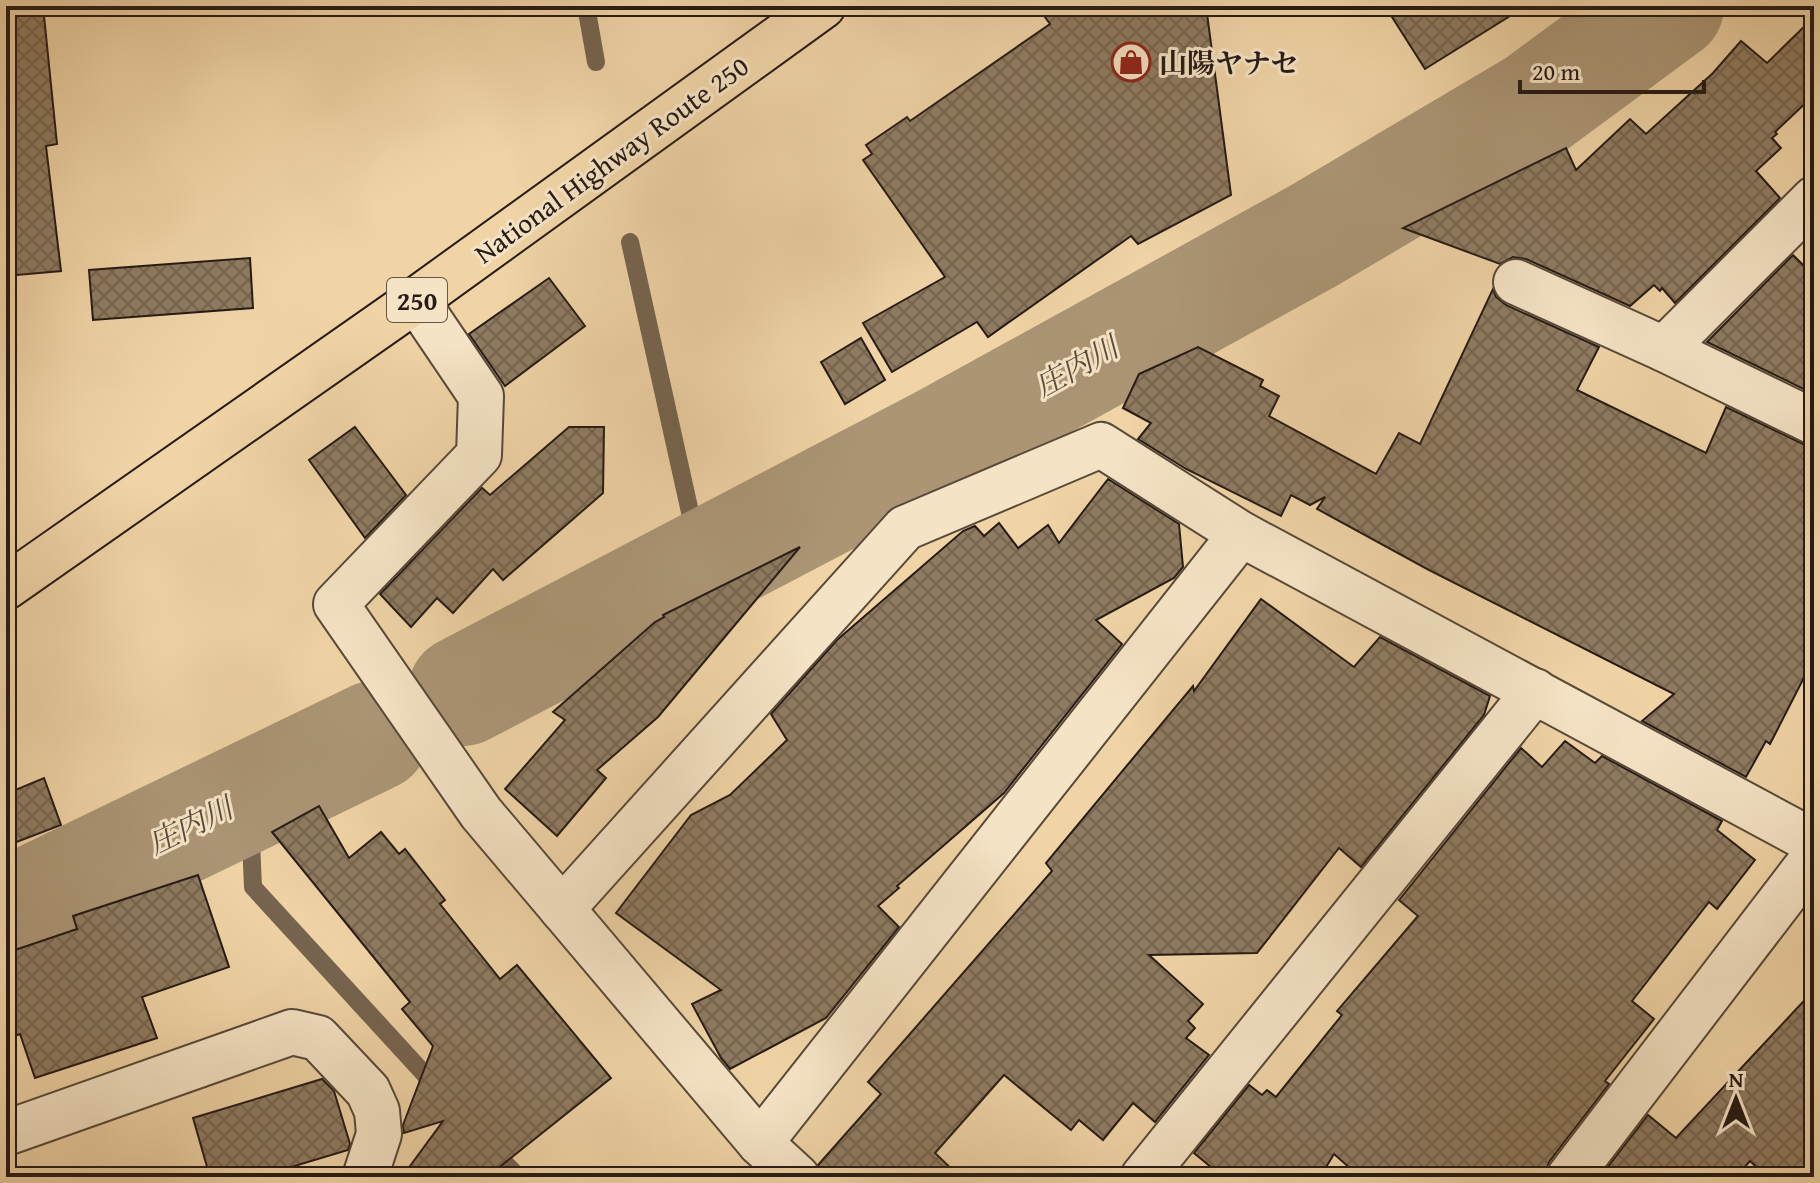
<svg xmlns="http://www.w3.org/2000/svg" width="1820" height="1183" font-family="'Gentium Book Plus','Noto Serif JP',serif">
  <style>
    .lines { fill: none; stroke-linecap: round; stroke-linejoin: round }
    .stream { stroke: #76644f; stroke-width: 18 }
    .river { stroke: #ab9575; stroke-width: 110 }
    .building { fill: url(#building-cross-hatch); stroke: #261b16; stroke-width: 2 }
    .street-casing { stroke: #58493a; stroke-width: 48 }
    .highway-casing { stroke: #261b16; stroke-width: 48 }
    .street { stroke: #f5e3c5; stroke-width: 44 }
    .highway { stroke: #f0d4a6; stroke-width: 44 }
    .labels { text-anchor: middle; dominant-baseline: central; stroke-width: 6; stroke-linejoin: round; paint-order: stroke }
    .shield { fill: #f5e3c5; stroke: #64574a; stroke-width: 2 }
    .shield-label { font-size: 26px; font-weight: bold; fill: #261b16 }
    .poi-label { font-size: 28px; font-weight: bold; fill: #261b16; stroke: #f5e3c5; text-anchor: start }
    .street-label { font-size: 28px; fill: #261b16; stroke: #f5e3c5 }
    .water-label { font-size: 30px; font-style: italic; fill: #5b4c3c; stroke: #f5e3c5 }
  </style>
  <defs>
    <pattern id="building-cross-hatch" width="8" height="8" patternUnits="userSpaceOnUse" patternTransform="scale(2)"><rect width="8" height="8" fill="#8f7b61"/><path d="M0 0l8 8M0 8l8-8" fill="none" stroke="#75644f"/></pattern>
  </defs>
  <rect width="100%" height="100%" fill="#f0d4a6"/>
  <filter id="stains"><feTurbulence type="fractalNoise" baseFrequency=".0025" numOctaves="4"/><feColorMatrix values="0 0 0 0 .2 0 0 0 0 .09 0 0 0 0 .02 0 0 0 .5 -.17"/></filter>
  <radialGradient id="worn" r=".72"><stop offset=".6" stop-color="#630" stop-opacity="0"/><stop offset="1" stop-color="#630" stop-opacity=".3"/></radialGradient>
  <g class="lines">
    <g class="stream">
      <polyline points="586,6 596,62"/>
      <polyline points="630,242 702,566"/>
      <polyline points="249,797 253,887 439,1090"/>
      <polyline points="488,1145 518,1177"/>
    </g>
    <g class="river">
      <polyline points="463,691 941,441 1313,236 1536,104 1669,6"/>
      <polyline points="6,914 374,736"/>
    </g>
  </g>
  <g class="building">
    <polygon points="6,6 43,6 57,144 46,146 61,271 6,276"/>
    <polygon points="1037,6 1206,6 1231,195 1138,244 1131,236 988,337 977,322 892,372 863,323 945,277 863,160 872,154 866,145 907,117 910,121 1050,24"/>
    <polygon points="1385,6 1526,6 1425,69"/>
    <polygon points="1814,17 1814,95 1775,132 1777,134 1772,138 1781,148 1756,171 1780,198 1675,303 1662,288 1660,291 1654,285 1630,306 1526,259 1513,257 1500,264 1403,228 1566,148 1576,170 1630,119 1646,134 1713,73 1741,41 1767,63"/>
    <polygon points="1793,255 1814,276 1814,394 1707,342"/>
    <polygon points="250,258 253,308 93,320 89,270"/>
    <polygon points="549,278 585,326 505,386 469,334"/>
    <polygon points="1493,289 1496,297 1506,305 1599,347 1577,390 1706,453 1726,407 1803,444 1814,447 1814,658 1770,744 1766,741 1746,777 1642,721 1674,694 1429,570 1317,509 1325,497 1310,505 1291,495 1281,516 1186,469 1138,439 1151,423 1123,408 1139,374 1198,347 1263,380 1260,386 1279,396 1269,416 1376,474 1399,433 1420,444"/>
    <polygon points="861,338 885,380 845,404 821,362"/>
    <polygon points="355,427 406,495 365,538 309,460"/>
    <polygon points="569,427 604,427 603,493 503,580 493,569 453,613 437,598 411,627 380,594 482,488 490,495"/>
    <polygon points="1108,479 1179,524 1183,567 1174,578 1096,620 1122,644 1004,793 897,886 899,888 878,906 899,927 826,1018 730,1069 721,1058 692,1004 721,990 616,913 691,815 730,795 787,740 771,714 837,640 963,531 975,526 984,536 999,523 1018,548 1048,525 1059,543"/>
    <polygon points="800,547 658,717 597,770 606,778 557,836 505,789 565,720 553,712 655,622 664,617 663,615"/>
    <polygon points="1261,599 1354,667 1380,637 1490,696 1484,715 1361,867 1339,848 1257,953 1149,955 1203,1004 1188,1021 1195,1028 1186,1038 1209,1055 1155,1122 1133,1103 1103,1140 1079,1120 1071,1130 1004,1075 935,1153 960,1177 821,1177 818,1165 881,1094 868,1082 1052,871 1046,863 1193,686 1194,691"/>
    <polygon points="1565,741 1595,763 1602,756 1722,821 1717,830 1755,860 1717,909 1709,902 1632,1001 1654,1019 1605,1081 1609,1084 1549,1162 1545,1177 1360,1177 1334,1154 1320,1177 1223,1177 1194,1153 1249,1085 1262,1095 1267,1090 1276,1097 1342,1015 1337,1011 1418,916 1399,900 1521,748 1542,767"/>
    <polygon points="44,778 61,825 6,846 6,794"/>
    <polygon points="319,806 349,858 381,832 399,854 405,849 445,900 440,904 500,979 517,965 611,1078 487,1177 402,1177 443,1121 404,1133 403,1125 433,1046 402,1009 410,1002 272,832"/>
    <polygon points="198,875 229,967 142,997 157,1038 35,1078 20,1034 6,1039 6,953 77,929 73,916"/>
    <polygon points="1814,990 1814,1177 1767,1177 1750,1161 1736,1177 1600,1177 1648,1115 1676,1138"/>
    <polygon points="322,1079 334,1091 350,1144 348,1150 258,1177 210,1177 193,1118"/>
  </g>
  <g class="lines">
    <defs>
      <g id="street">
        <polyline points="1814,199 1664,349 1814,422"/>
        <polyline points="1516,282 1664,349"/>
        <polyline points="416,300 481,396 479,455 336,604 481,813 760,1143 797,1177"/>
        <polyline points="562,909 905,528 1101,445 1241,534"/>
        <polyline points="6,1133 292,1032 318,1038 368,1091 377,1111 379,1134 365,1177"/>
        <polyline points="760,1143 1241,534 1814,842"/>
        <polyline points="1143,1177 1535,691"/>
        <polyline points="1569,1177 1814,857"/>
      </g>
      <polyline id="highway" points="6,587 416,300 823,6"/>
    </defs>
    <use href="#street" class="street-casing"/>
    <use href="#highway" class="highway-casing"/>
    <use href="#street" class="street"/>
    <use href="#highway" class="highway"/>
  </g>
  <defs>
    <symbol id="shop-ring" viewBox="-11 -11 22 22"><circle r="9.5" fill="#f5e3c5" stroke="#8f2418" stroke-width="1.5"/><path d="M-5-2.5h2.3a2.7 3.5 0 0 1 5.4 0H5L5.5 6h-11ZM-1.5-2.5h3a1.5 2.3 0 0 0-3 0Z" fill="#8f2418"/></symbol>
  </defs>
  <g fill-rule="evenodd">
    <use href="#shop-ring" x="1109" y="40" width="44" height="44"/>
  </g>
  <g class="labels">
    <rect class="shield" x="387" y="278" width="60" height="44" rx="6"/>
    <g class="shield-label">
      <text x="417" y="300">250</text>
    </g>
    <g class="poi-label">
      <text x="1159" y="62">山陽ヤナセ</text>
    </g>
    <g class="street-label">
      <text transform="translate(611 159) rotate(-36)">National Highway Route 250</text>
    </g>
    <g class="water-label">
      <text transform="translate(1076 366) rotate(-29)">庄内川</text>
      <text transform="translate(190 825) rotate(-26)">庄内川</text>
    </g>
  </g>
  <rect width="1820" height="1183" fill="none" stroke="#f0d4a6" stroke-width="32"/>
  <rect x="8" y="8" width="1804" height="1167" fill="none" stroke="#261b16" stroke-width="4"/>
  <rect x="16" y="16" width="1788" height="1151" fill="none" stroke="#261b16" stroke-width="2"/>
  <g transform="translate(1736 1099)" stroke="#f5e3c5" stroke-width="6" paint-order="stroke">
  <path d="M0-6L14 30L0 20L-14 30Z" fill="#261b16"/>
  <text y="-12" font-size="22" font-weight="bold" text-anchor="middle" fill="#261b16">N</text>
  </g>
  <path d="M1520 80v12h184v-12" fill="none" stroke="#261b16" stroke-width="4"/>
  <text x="1532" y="80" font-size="24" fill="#261b16" stroke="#f5e3c5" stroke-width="6" paint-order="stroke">20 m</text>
  <rect width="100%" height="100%" filter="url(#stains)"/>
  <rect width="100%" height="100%" fill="url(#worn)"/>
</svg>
